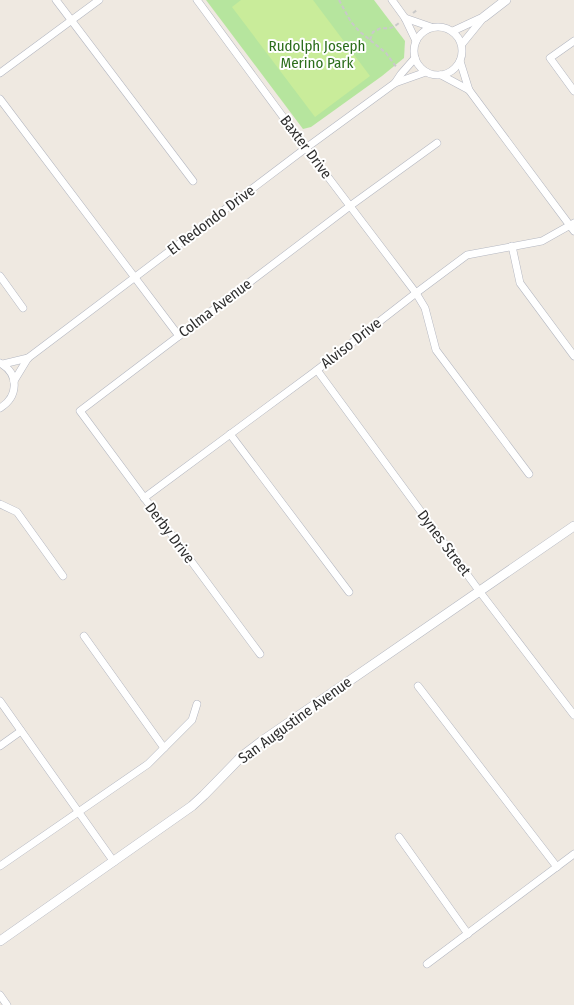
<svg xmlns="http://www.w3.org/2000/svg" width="574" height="1005" font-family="'Fira Sans Condensed',sans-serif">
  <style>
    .green { fill: #b6e59e }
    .pitch { fill: #c9ec9a }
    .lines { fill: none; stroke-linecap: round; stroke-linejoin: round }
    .minor-casing { stroke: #b4b7c1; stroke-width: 8 }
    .tertiary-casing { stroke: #b4b7c1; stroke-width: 10 }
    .path { stroke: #c9c9c9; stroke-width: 2; stroke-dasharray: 4 2.5; stroke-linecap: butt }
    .minor { stroke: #fff; stroke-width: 7 }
    .tertiary { stroke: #fff; stroke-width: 9 }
    .labels { text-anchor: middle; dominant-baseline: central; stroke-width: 4; stroke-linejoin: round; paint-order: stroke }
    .park-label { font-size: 15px; fill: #2c6e1b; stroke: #fff }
    .street-label { font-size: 15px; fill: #2e2e2e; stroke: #fff }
  </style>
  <rect width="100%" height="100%" fill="#efe9e1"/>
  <polygon class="green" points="206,0 374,0 405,41 404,58 382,76 311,127 303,129"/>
  <polygon class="pitch" points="241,0 313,0 370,76 315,117 232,7"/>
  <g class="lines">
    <defs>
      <g id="minor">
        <polyline points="56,0 193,181"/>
        <polyline points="197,0 306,148 416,293 425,308 436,350 529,474"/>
        <polyline points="392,0 405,18 416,41"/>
        <polyline points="405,18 431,27"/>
        <circle cx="438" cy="51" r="24"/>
        <polyline points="453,31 481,18"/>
        <polyline points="574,41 550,58 574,91"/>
        <polyline points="462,44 484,17"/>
        <polyline points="460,61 469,90 574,231"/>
        <polyline points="0,73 99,0"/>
        <polyline points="441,75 469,90"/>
        <polyline points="395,83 401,74 415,58"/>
        <polyline points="0,99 179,336"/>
        <polyline points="512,246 520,283 574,356"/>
        <polyline points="0,276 23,308"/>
        <path d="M0 363C20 374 18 397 0 408"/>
        <polyline points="3,364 28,358"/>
        <polyline points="317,370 480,592 574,715"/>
        <polyline points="14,381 28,358 306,148 395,83 426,72"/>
        <polyline points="230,434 349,592"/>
        <polyline points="144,498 317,370 416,293 467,255 542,241 574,223"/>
        <polyline points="0,504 17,512 63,576"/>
        <polyline points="84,636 164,748"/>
        <polyline points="260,654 80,411 350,206 437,143"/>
        <polyline points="418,686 557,867"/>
        <polyline points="0,701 114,862"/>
        <polyline points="0,746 21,731"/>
        <polyline points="399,837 468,934"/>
        <polyline points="0,866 148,764 192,720 197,704"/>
        <polyline points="427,964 574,854"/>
        <polyline points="0,995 7,1005"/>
      </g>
      <g id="tertiary">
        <polyline points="484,17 506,0"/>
        <polyline points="0,941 192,806 204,795 241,757 262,741 574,526"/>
      </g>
    </defs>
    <use href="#minor" class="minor-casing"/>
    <use href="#tertiary" class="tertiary-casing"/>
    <g class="path">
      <polyline points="339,0 351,22 359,31 386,53 397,68"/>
      <polyline points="413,13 417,10"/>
      <path d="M370 40 373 32 381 28C389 29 393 28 399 23"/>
    </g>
    <use href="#minor" class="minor"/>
    <use href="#tertiary" class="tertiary"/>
  </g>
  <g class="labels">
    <g class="park-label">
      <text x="317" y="46">Rudolph Joseph<tspan x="317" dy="17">Merino Park</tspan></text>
    </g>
    <g class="street-label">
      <text transform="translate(306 147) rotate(53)">Baxter Drive</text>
      <text transform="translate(211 220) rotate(-37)">El Redondo Drive</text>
      <text transform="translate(215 308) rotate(-37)">Colma Avenue</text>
      <text transform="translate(351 343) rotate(-38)">Alviso Drive</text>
      <text transform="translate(170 533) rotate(53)">Derby Drive</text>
      <text transform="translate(444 543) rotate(53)">Dynes Street</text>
      <text transform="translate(295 720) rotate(-36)">San Augustine Avenue</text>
    </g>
  </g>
</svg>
